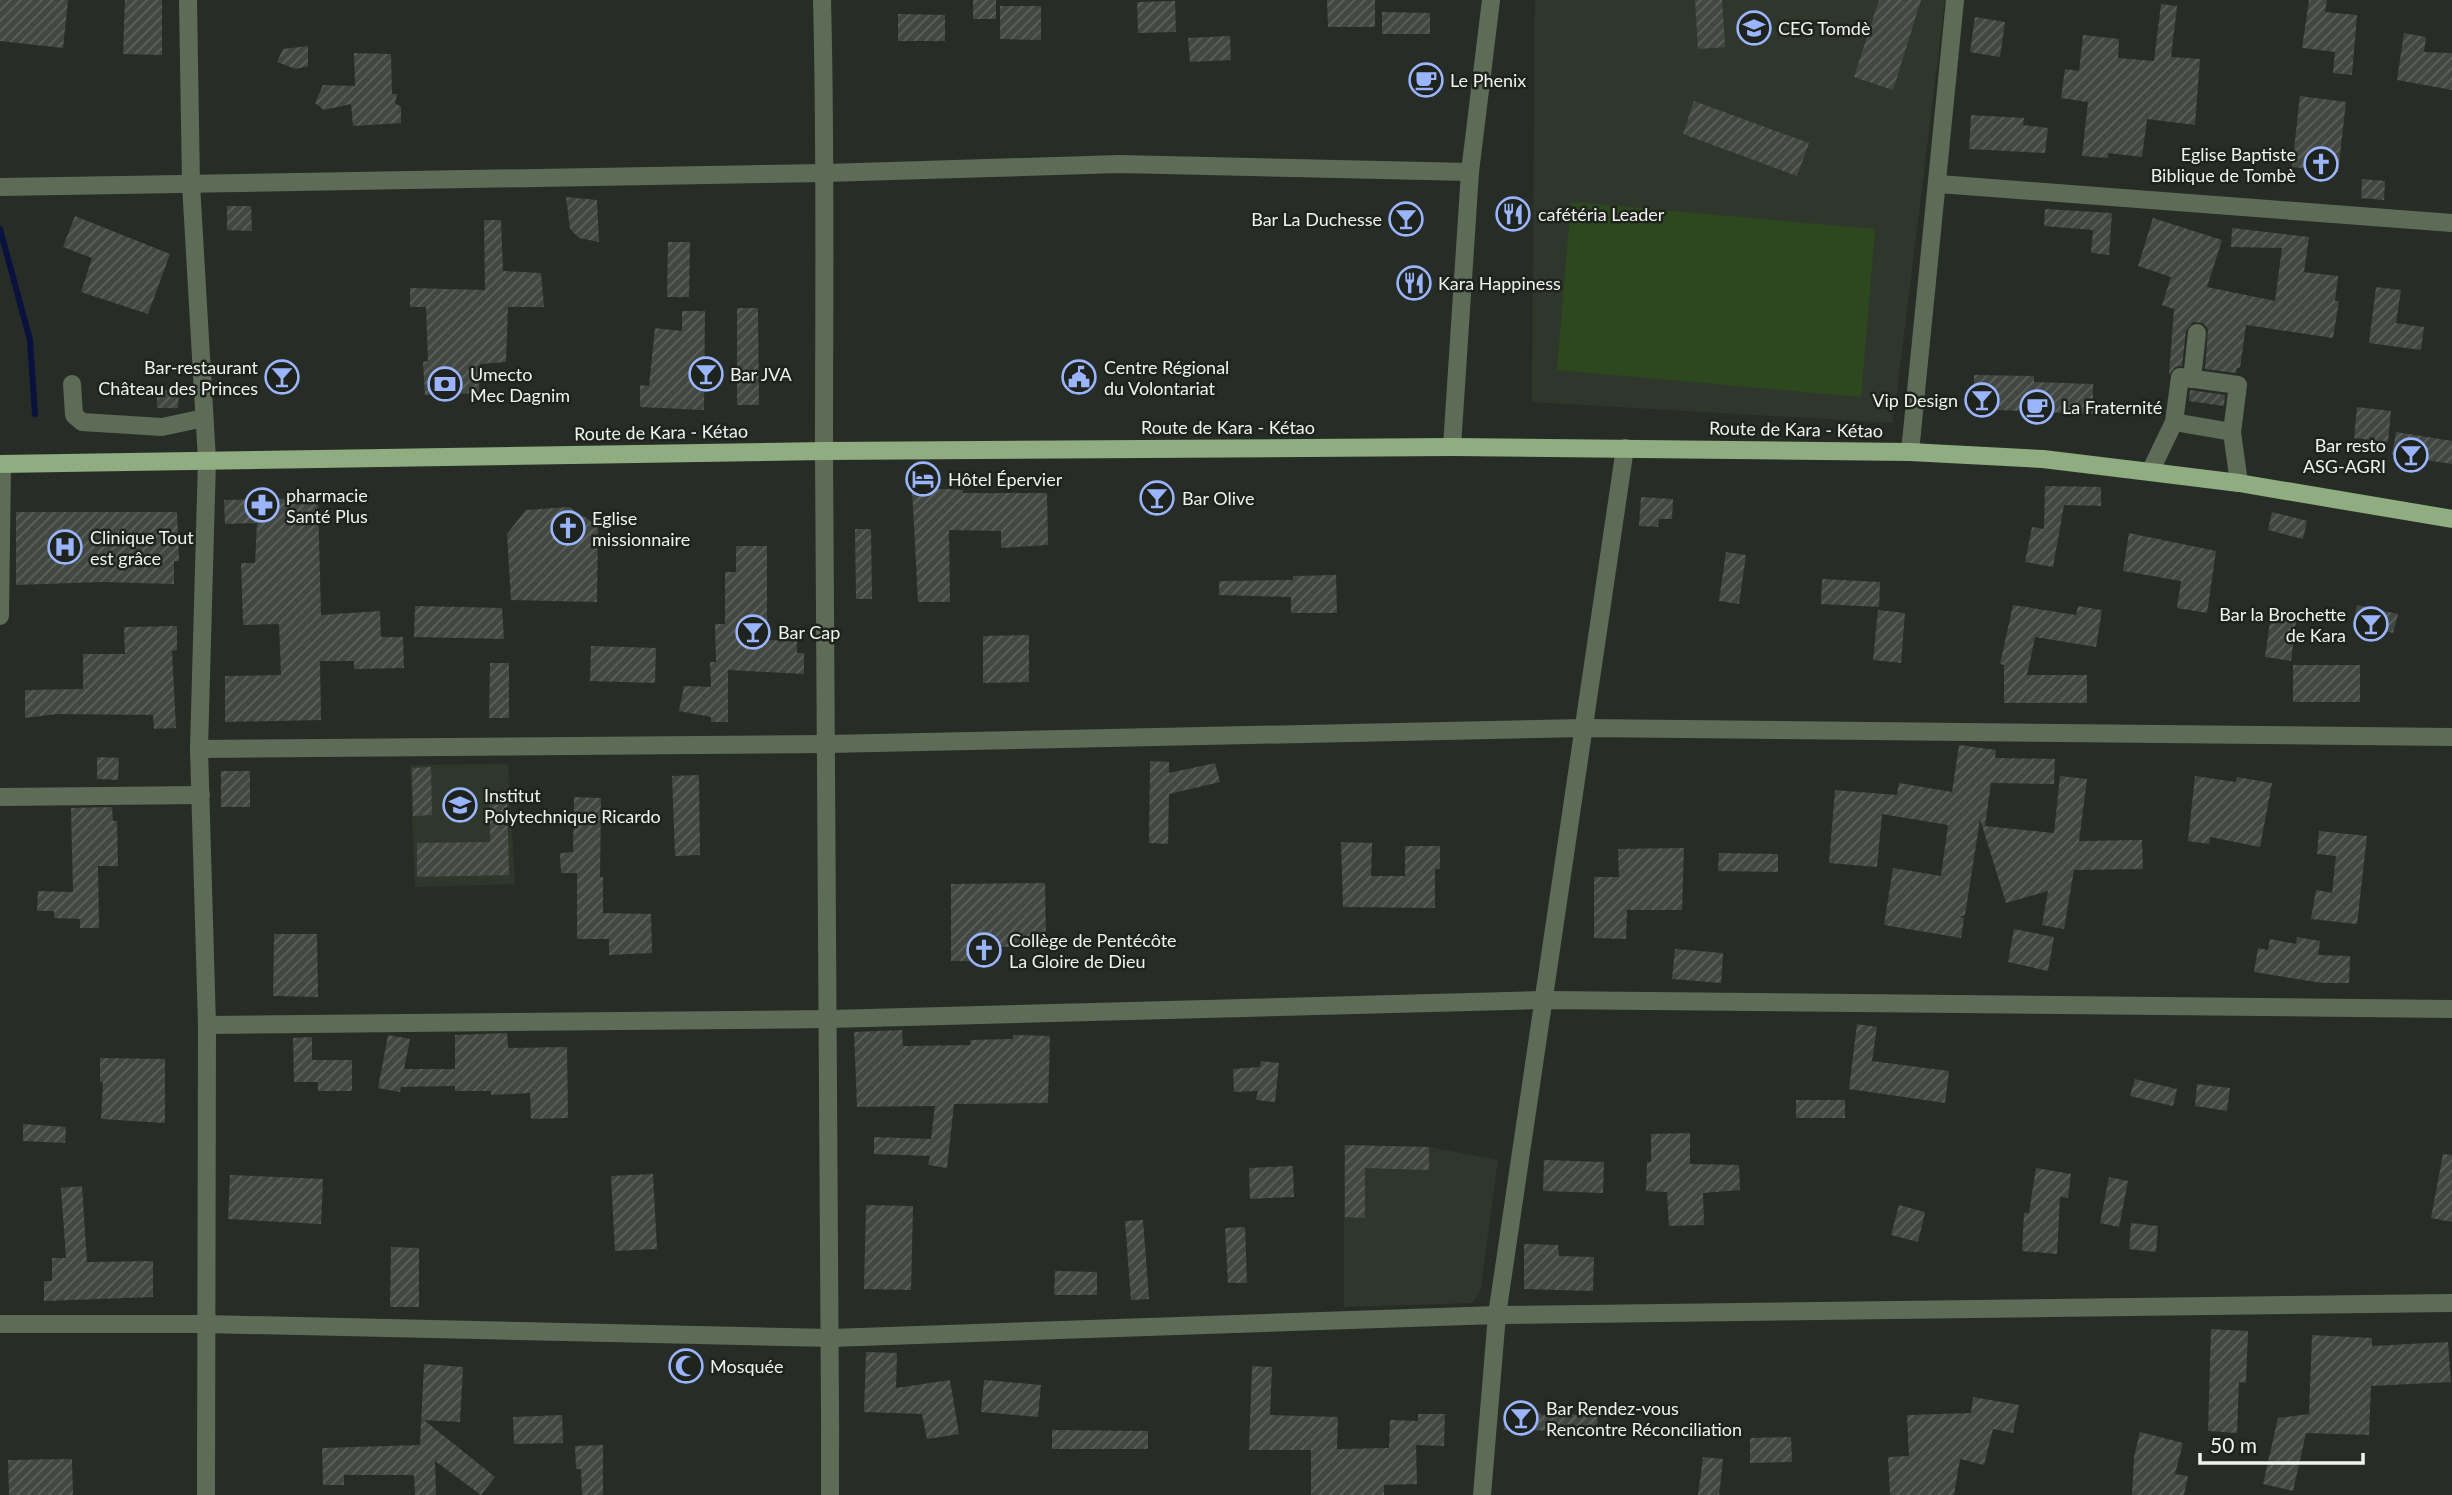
<svg xmlns="http://www.w3.org/2000/svg" width="2452" height="1495" font-family="Lato,sans-serif">
  <style>
    .built { fill: #2f372c }
    .grass { fill: #2d481e }
    .lines { fill: none; stroke-linecap: round; stroke-linejoin: round }
    .stream { stroke: #09123e; stroke-width: 6 }
    .building { fill: url(#building-hatch) }
    .minor { stroke: #5e6c57; stroke-width: 18 }
    .major { stroke: #8fad80; stroke-width: 18 }
    .labels { text-anchor: middle; dominant-baseline: central; stroke-width: 5; stroke-linejoin: round; paint-order: stroke }
    .poi-label { font-size: 18px; fill: #f0f2ee; stroke: #1f231d; text-anchor: start }
    .street-label { font-size: 18px; fill: #f0f2ee; stroke: #1f231d }
  </style>
  <defs>
    <pattern id="building-hatch" width="6" height="6" patternUnits="userSpaceOnUse" patternTransform="scale(1.75)"><rect width="6" height="6" fill="#434741"/><path d="M-1 1l2-2M0 6l6-6M5 7l2-2" fill="none" stroke="#5e625d"/></pattern>
  </defs>
  <rect width="100%" height="100%" fill="#282c26"/>
  <g class="built">
    <polygon points="1535,0 1945,0 1893,423 1532,402"/>
    <polygon points="508,764 515,884 415,887 410,765"/>
    <polygon points="1344,1145 1429,1147 1498,1160 1480,1293 1472,1303 1344,1307"/>
  </g>
  <polygon class="grass" points="1571,202 1875,229 1861,397 1557,370"/>
  <g class="lines">
    <polyline class="stream" points="0,229 30,340 35,414"/>
  </g>
  <g class="building">
    <polygon points="0,0 68,0 63,48 0,41"/>
    <polygon points="125,0 162,0 162,55 123,54"/>
    <rect x="973" y="0" width="23" height="19"/>
    <polygon points="1327,0 1375,0 1375,27 1328,27"/>
    <polygon points="1695,0 1722,0 1725,47 1698,49"/>
    <polygon points="1879,0 1921,0 1893,90 1854,77"/>
    <polygon points="2309,0 2327,0 2325,12 2357,15 2352,75 2333,73 2335,52 2302,48"/>
    <polygon points="1175,1 1176,32 1138,33 1137,2"/>
    <polygon points="2161,4 2177,6 2171,57 2200,59 2195,125 2147,119 2142,157 2108,153 2108,158 2082,156 2088,102 2061,98 2065,69 2079,71 2083,35 2119,39 2118,58 2154,61"/>
    <polygon points="1000,6 1041,6 1041,40 1000,39"/>
    <polygon points="1382,12 1430,13 1430,34 1382,34"/>
    <polygon points="898,14 945,15 945,41 898,41"/>
    <polygon points="1975,17 2005,22 2000,57 1970,52"/>
    <polygon points="2404,33 2426,37 2424,52 2452,53 2452,90 2397,80"/>
    <polygon points="1230,36 1231,60 1190,62 1188,38"/>
    <polygon points="308,46 308,66 296,69 277,62 283,49"/>
    <polygon points="354,53 391,54 392,94 397,94 395,103 401,107 401,123 353,126 351,104 324,110 315,103 323,85 355,86"/>
    <polygon points="2300,96 2346,102 2338,172 2292,167"/>
    <polygon points="1694,101 1809,143 1797,176 1683,134"/>
    <polygon points="1971,115 2024,118 2023,125 2048,128 2045,153 1969,149"/>
    <polygon points="2362,179 2385,181 2384,200 2361,198"/>
    <polygon points="566,197 597,200 599,242 579,238 570,229"/>
    <polygon points="227,206 251,206 252,231 227,230"/>
    <polygon points="2045,209 2112,213 2109,255 2091,253 2093,230 2044,226"/>
    <polygon points="75,216 170,254 148,314 81,292 92,258 63,247"/>
    <polygon points="2153,218 2222,240 2207,287 2275,301 2282,248 2231,247 2232,228 2309,237 2304,272 2338,276 2335,301 2339,301 2333,338 2246,325 2240,368 2237,368 2236,373 2205,369 2208,329 2203,323 2193,322 2186,331 2182,366 2175,367 2169,375 2174,309 2162,305 2171,277 2138,266"/>
    <polygon points="484,220 501,220 503,271 541,273 544,307 508,307 506,362 480,364 479,393 425,395 423,362 428,361 426,307 410,307 410,288 485,290"/>
    <polygon points="668,242 690,242 689,297 667,297"/>
    <polygon points="2376,287 2401,290 2396,323 2424,327 2421,350 2369,343"/>
    <polygon points="737,308 758,308 759,405 737,405"/>
    <polygon points="682,311 705,311 704,410 640,407 640,385 649,386 655,328 682,331"/>
    <polygon points="1974,375 2034,376 2034,382 2093,384 2093,414 1974,409"/>
    <polygon points="157,390 179,391 178,408 157,408"/>
    <polygon points="2190,390 2225,395 2224,406 2189,401"/>
    <polygon points="2357,407 2391,411 2388,442 2354,438"/>
    <polygon points="2396,432 2452,441 2452,464 2392,455"/>
    <polygon points="2045,486 2101,487 2101,506 2064,505 2053,567 2025,562 2032,527 2044,529"/>
    <polygon points="912,489 948,489 963,490 963,493 1047,493 1048,545 1001,548 1001,531 949,530 950,602 918,602"/>
    <polygon points="1641,497 1673,499 1672,519 1659,519 1658,527 1639,526"/>
    <polygon points="318,498 321,615 380,611 381,637 403,637 404,668 354,669 354,661 320,661 321,720 225,722 225,676 281,675 279,624 243,625 241,563 255,563 257,523 225,524 224,500"/>
    <polygon points="569,507 598,526 597,602 511,600 507,534 526,510"/>
    <polygon points="16,512 177,512 179,561 174,561 174,584 104,582 16,585"/>
    <polygon points="2272,512 2307,521 2303,539 2268,530"/>
    <polygon points="855,529 871,529 872,599 856,599"/>
    <polygon points="2129,533 2216,551 2207,613 2177,608 2181,581 2123,571"/>
    <polygon points="736,546 767,546 767,640 797,641 797,653 804,653 804,674 728,670 728,722 711,722 711,717 679,711 684,686 711,687 710,662 716,662 715,624 725,624 725,572 736,572"/>
    <polygon points="1726,552 1746,555 1739,604 1719,601"/>
    <polygon points="1336,575 1337,613 1291,613 1291,597 1219,595 1219,581 1293,580 1293,576"/>
    <polygon points="1822,579 1880,582 1879,607 1821,604"/>
    <polygon points="2013,605 2076,615 2078,606 2102,610 2096,647 2035,637 2027,675 2087,675 2087,703 2004,703 2004,665 2000,664"/>
    <polygon points="2357,605 2398,614 2393,633 2353,624"/>
    <polygon points="415,606 502,608 504,639 414,637"/>
    <polygon points="2272,608 2297,612 2291,661 2265,657"/>
    <polygon points="1878,610 1905,613 1901,663 1873,660"/>
    <polygon points="177,626 177,650 172,651 176,728 154,729 153,715 57,714 25,718 25,690 83,689 83,654 125,654 124,627"/>
    <polygon points="1029,635 1029,682 983,683 983,636"/>
    <polygon points="591,646 656,648 655,683 590,681"/>
    <polygon points="490,663 509,663 509,718 489,718"/>
    <rect x="2293" y="665" width="67" height="37"/>
    <polygon points="1959,745 1996,750 1995,758 2055,759 2054,784 1991,783 1985,826 2054,833 2060,776 2087,779 2079,841 2142,840 2143,869 2074,870 2064,929 2042,925 2048,891 2006,903 1980,819 1965,915 1959,917 1964,918 1961,938 1884,925 1893,868 1941,876 1948,825 1882,814 1877,867 1829,863 1835,790 1897,795 1899,783 1952,792"/>
    <polygon points="97,757 119,758 118,780 97,779"/>
    <polygon points="1150,761 1169,762 1169,773 1215,763 1220,782 1169,794 1168,844 1149,843"/>
    <polygon points="431,767 432,815 413,816 412,768"/>
    <rect x="221" y="771" width="29" height="36"/>
    <polygon points="699,775 700,855 675,856 672,776"/>
    <polygon points="2195,776 2236,782 2237,777 2272,783 2260,847 2210,837 2209,844 2188,841"/>
    <polygon points="507,795 509,875 417,877 417,843 490,842 489,796"/>
    <polygon points="574,797 601,798 600,877 603,877 603,913 651,914 652,953 609,955 609,939 577,939 577,873 561,873 560,853 573,852"/>
    <polygon points="112,807 113,821 117,821 118,866 98,866 99,928 80,928 80,919 54,918 54,911 37,911 38,891 73,892 71,808"/>
    <polygon points="2319,831 2367,836 2357,924 2311,919 2316,890 2332,893 2336,856 2317,854"/>
    <polygon points="1341,842 1372,843 1371,876 1405,876 1405,846 1440,846 1440,869 1435,869 1435,908 1343,907"/>
    <polygon points="1684,848 1682,910 1627,910 1626,939 1594,938 1594,877 1619,877 1618,849"/>
    <polygon points="1719,853 1778,854 1778,872 1718,871"/>
    <polygon points="1045,883 1046,946 999,947 999,961 951,961 951,884"/>
    <polygon points="2014,929 2054,937 2048,971 2008,962"/>
    <polygon points="274,934 317,934 318,997 273,996"/>
    <polygon points="2297,937 2320,941 2318,955 2350,956 2349,983 2322,983 2254,972 2258,948 2268,950 2270,939 2296,944"/>
    <polygon points="1675,949 1723,953 1721,983 1672,979"/>
    <polygon points="1857,1024 1877,1027 1872,1061 1949,1071 1945,1103 1849,1089"/>
    <polygon points="902,1030 903,1046 971,1045 970,1040 1013,1039 1013,1035 1050,1036 1048,1103 954,1104 947,1168 928,1165 930,1156 874,1154 874,1137 931,1139 935,1106 857,1107 854,1032"/>
    <polygon points="507,1033 508,1048 567,1047 568,1118 531,1119 530,1093 491,1095 491,1091 455,1091 455,1086 401,1087 400,1092 378,1088 388,1035 410,1039 404,1069 455,1069 455,1035"/>
    <polygon points="312,1037 312,1060 352,1060 352,1091 318,1091 318,1082 294,1082 293,1038"/>
    <polygon points="100,1058 165,1059 165,1123 101,1119 103,1082 100,1082"/>
    <polygon points="1261,1061 1279,1063 1275,1102 1256,1100 1258,1091 1234,1092 1233,1069 1260,1067"/>
    <polygon points="2135,1079 2177,1089 2173,1106 2130,1096"/>
    <polygon points="2197,1084 2230,1088 2227,1111 2195,1106"/>
    <rect x="1796" y="1100" width="49" height="18"/>
    <polygon points="23,1124 66,1127 65,1143 23,1141"/>
    <polygon points="1690,1133 1690,1164 1739,1165 1740,1190 1703,1193 1704,1225 1669,1226 1667,1192 1646,1191 1647,1162 1651,1162 1651,1134"/>
    <polygon points="1345,1145 1429,1147 1429,1170 1365,1168 1365,1218 1345,1217"/>
    <polygon points="2443,1154 2452,1155 2452,1222 2431,1218"/>
    <polygon points="1544,1160 1604,1162 1603,1193 1543,1191"/>
    <polygon points="1293,1166 1294,1197 1250,1199 1249,1168"/>
    <polygon points="2036,1168 2071,1174 2068,1198 2060,1197 2057,1254 2022,1251 2024,1213 2029,1213"/>
    <polygon points="653,1174 657,1249 615,1251 611,1176"/>
    <polygon points="230,1175 323,1179 321,1224 228,1219"/>
    <polygon points="2109,1177 2128,1181 2119,1227 2100,1223"/>
    <polygon points="82,1186 87,1262 153,1261 153,1297 44,1301 44,1281 52,1281 52,1258 66,1258 61,1188"/>
    <polygon points="866,1205 913,1206 911,1290 864,1289"/>
    <polygon points="1899,1205 1925,1212 1918,1242 1891,1235"/>
    <polygon points="1143,1220 1149,1299 1131,1300 1125,1221"/>
    <polygon points="2131,1223 2158,1226 2156,1252 2129,1249"/>
    <polygon points="1245,1227 1247,1283 1228,1283 1225,1228"/>
    <polygon points="1524,1244 1558,1245 1559,1256 1594,1257 1593,1291 1524,1289"/>
    <polygon points="391,1247 419,1248 419,1307 390,1307"/>
    <polygon points="1055,1271 1097,1272 1097,1295 1054,1295"/>
    <polygon points="2211,1329 2248,1331 2246,1383 2239,1382 2237,1433 2208,1431"/>
    <polygon points="2312,1335 2372,1338 2372,1346 2448,1342 2451,1382 2371,1386 2369,1435 2306,1433 2293,1491 2263,1484 2278,1418 2309,1414"/>
    <polygon points="866,1352 897,1353 896,1388 950,1380 959,1434 927,1439 922,1414 864,1412"/>
    <polygon points="424,1364 463,1367 460,1422 424,1420 495,1477 481,1495 435,1461 436,1495 415,1495 414,1475 344,1475 344,1485 323,1485 322,1448 420,1445"/>
    <polygon points="1252,1366 1272,1367 1270,1415 1338,1417 1337,1449 1389,1448 1390,1420 1418,1421 1418,1414 1445,1414 1444,1446 1416,1445 1417,1484 1384,1485 1384,1495 1311,1495 1311,1450 1249,1450"/>
    <polygon points="984,1380 1041,1385 1038,1417 981,1412"/>
    <polygon points="1973,1397 2019,1405 2013,1433 1993,1429 1984,1465 1960,1459 1954,1495 1890,1495 1888,1457 1909,1456 1907,1415 1971,1413"/>
    <polygon points="1505,1412 1541,1413 1541,1415 1597,1414 1598,1431 1504,1430"/>
    <polygon points="562,1415 563,1443 514,1444 513,1417"/>
    <polygon points="1052,1430 1148,1431 1148,1449 1052,1449"/>
    <polygon points="2140,1432 2183,1443 2175,1474 2188,1476 2184,1495 2132,1495 2134,1457"/>
    <polygon points="1791,1437 1792,1462 1750,1463 1750,1438"/>
    <polygon points="603,1445 603,1495 582,1495 581,1469 576,1469 575,1446"/>
    <polygon points="1703,1457 1723,1459 1719,1495 1698,1495"/>
    <polygon points="72,1459 73,1495 9,1495 8,1460"/>
  </g>
  <g class="lines">
    <g class="minor">
      <polyline points="188,0 191,184 207,460 199,749 207,1025 206,1495"/>
      <path d="M822 0C826 150 824 300 824 451 824 799 831 1147 830 1495"/>
      <polyline points="1939,184 2452,223"/>
      <polyline points="0,187 826,173 1120,164 1470,172"/>
      <polyline points="2192,379 2197,333"/>
      <polyline points="72,384 74,415 82,422 162,427 204,418"/>
      <polyline points="2174,422 2232,432"/>
      <polyline points="1452,447 1470,172 1491,0"/>
      <polyline points="1910,452 1955,0"/>
      <polyline points="2150,472 2174,422 2180,377 2238,385 2232,432 2239,483"/>
      <polyline points="0,616 2,464"/>
      <polyline points="199,749 828,744 1584,728 2452,737"/>
      <polyline points="0,797 201,795"/>
      <polyline points="207,1025 830,1019 1544,1000 2452,1009"/>
      <polyline points="0,1324 205,1324 831,1338 1497,1315 2452,1303"/>
      <polyline points="1482,1495 1497,1315 1625,448"/>
    </g>
    <polyline class="major" points="0,464 824,451 1452,447 1910,452 2043,459 2150,472 2239,483 2452,519"/>
  </g>
  <defs>
    <symbol id="school-ring" viewBox="-11 -11 22 22"><circle r="9.5" fill="#1f231d" stroke="#9bb5fd" stroke-width="1.5"/><path d="M0-5L7-2L0 1L-7-2ZM-4 1L0 2.5L4 1V4Q0 6-4 4Z" fill="#9bb5fd"/></symbol>
    <symbol id="cafe-ring" viewBox="-11 -11 22 22"><circle r="9.5" fill="#1f231d" stroke="#9bb5fd" stroke-width="1.5"/><path d="M-5.5-4.5H6V0H3Q3 3.5 0 3.5H-2.5Q-5.5 3.5-5.5 0ZM3-3.2v2h1.7v-2ZM-6 4.5H4V6H-6Z" fill="#9bb5fd"/></symbol>
    <symbol id="church-ring" viewBox="-11 -11 22 22"><circle r="9.5" fill="#1f231d" stroke="#9bb5fd" stroke-width="1.5"/><path d="M-1.2-6h2.4v3.5h3.3v2.4h-3.3V6h-2.4V-.1h-3.3v-2.4h3.3Z" fill="#9bb5fd"/></symbol>
    <symbol id="restaurant-ring" viewBox="-11 -11 22 22"><circle r="9.5" fill="#1f231d" stroke="#9bb5fd" stroke-width="1.5"/><path d="M-5-6h1v4h1v-4h1v4h1v-4h1v5L-1.5 .5V6h-2V.5L-5-1ZM5-6V6H3V1.5H1.5Q1.5-4 5-6Z" fill="#9bb5fd"/></symbol>
    <symbol id="bar-ring" viewBox="-11 -11 22 22"><circle r="9.5" fill="#1f231d" stroke="#9bb5fd" stroke-width="1.5"/><path d="M-6-5H6L.8 .8V4.5H3.5V6h-7V4.5H-.8V.8Z" fill="#9bb5fd"/></symbol>
    <symbol id="civic-ring" viewBox="-11 -11 22 22"><circle r="9.5" fill="#1f231d" stroke="#9bb5fd" stroke-width="1.5"/><path d="M-.6-6.5H3V-4.5H.6V-3L4-1V1h2V6H-6V1h2V-1L-.6-3ZM-1.2 2.5V6h2.4V2.5Z" fill="#9bb5fd"/></symbol>
    <symbol id="bank-ring" viewBox="-11 -11 22 22"><circle r="9.5" fill="#1f231d" stroke="#9bb5fd" stroke-width="1.5"/><path d="M-6-4H6V4H-6ZM0-2.3a2.3 2.3 0 1 0 0 4.6a2.3 2.3 0 1 0 0-4.6Z" fill="#9bb5fd"/></symbol>
    <symbol id="hotel-ring" viewBox="-11 -11 22 22"><circle r="9.5" fill="#1f231d" stroke="#9bb5fd" stroke-width="1.5"/><path d="M-6-4.5h1.5V1H6V5H4.5V3h-9V5H-6ZM-4 0a1.8 1.8 0 1 1 3.6 0ZM.5 0V-2.5h3Q6-2.5 6 0Z" fill="#9bb5fd"/></symbol>
    <symbol id="pharmacy-ring" viewBox="-11 -11 22 22"><circle r="9.5" fill="#1f231d" stroke="#9bb5fd" stroke-width="1.5"/><path d="M-2-6h4v4h4v4h-4v4h-4v-4h-4v-4h4Z" fill="#9bb5fd"/></symbol>
    <symbol id="hospital-ring" viewBox="-11 -11 22 22"><circle r="9.5" fill="#1f231d" stroke="#9bb5fd" stroke-width="1.5"/><path d="M-5-5h3v3.5h4V-5h3V5h-3V1.5h-4V5h-3Z" fill="#9bb5fd"/></symbol>
    <symbol id="mosque-ring" viewBox="-11 -11 22 22"><circle r="9.5" fill="#1f231d" stroke="#9bb5fd" stroke-width="1.5"/><path d="M3.5-4.9A6 6 0 1 0 3.5 4.9A5 5 0 1 1 3.5-4.9Z" fill="#9bb5fd"/></symbol>
  </defs>
  <g fill-rule="evenodd">
    <use href="#school-ring" x="1735" y="9" width="38" height="38"/>
    <use href="#cafe-ring" x="1407" y="61" width="38" height="38"/>
    <use href="#church-ring" x="2302" y="145" width="38" height="38"/>
    <use href="#restaurant-ring" x="1494" y="195" width="38" height="38"/>
    <use href="#bar-ring" x="1387" y="200" width="38" height="38"/>
    <use href="#restaurant-ring" x="1395" y="264" width="38" height="38"/>
    <use href="#bar-ring" x="687" y="355" width="38" height="38"/>
    <use href="#bar-ring" x="263" y="358" width="38" height="38"/>
    <use href="#civic-ring" x="1060" y="358" width="38" height="38"/>
    <use href="#bank-ring" x="426" y="365" width="38" height="38"/>
    <use href="#bar-ring" x="1963" y="381" width="38" height="38"/>
    <use href="#cafe-ring" x="2018" y="388" width="38" height="38"/>
    <use href="#bar-ring" x="2392" y="436" width="38" height="38"/>
    <use href="#hotel-ring" x="904" y="460" width="38" height="38"/>
    <use href="#bar-ring" x="1138" y="479" width="38" height="38"/>
    <use href="#pharmacy-ring" x="243" y="486" width="38" height="38"/>
    <use href="#church-ring" x="549" y="509" width="38" height="38"/>
    <use href="#hospital-ring" x="46" y="528" width="38" height="38"/>
    <use href="#bar-ring" x="2352" y="605" width="38" height="38"/>
    <use href="#bar-ring" x="734" y="613" width="38" height="38"/>
    <use href="#school-ring" x="441" y="786" width="38" height="38"/>
    <use href="#church-ring" x="965" y="931" width="38" height="38"/>
    <use href="#mosque-ring" x="667" y="1347" width="38" height="38"/>
    <use href="#bar-ring" x="1502" y="1399" width="38" height="38"/>
  </g>
  <g class="labels">
    <g class="poi-label">
      <text x="1778" y="28">CEG Tomdè</text>
      <text x="1450" y="80">Le Phenix</text>
      <text x="2296" y="154" text-anchor="end">Eglise Baptiste<tspan x="2296" dy="21">Biblique de Tombè</tspan></text>
      <text x="1538" y="214">cafétéria Leader</text>
      <text x="1382" y="219" text-anchor="end">Bar La Duchesse</text>
      <text x="1438" y="283">Kara Happiness</text>
      <text x="258" y="367" text-anchor="end">Bar-restaurant<tspan x="258" dy="21">Château des Princes</tspan></text>
      <text x="1104" y="367">Centre Régional<tspan x="1104" dy="21">du Volontariat</tspan></text>
      <text x="470" y="374">Umecto<tspan x="470" dy="21">Mec Dagnim</tspan></text>
      <text x="730" y="374">Bar JVA</text>
      <text x="1958" y="400" text-anchor="end">Vip Design</text>
      <text x="2062" y="407">La Fraternité</text>
      <text x="2386" y="445" text-anchor="end">Bar resto<tspan x="2386" dy="21">ASG-AGRI</tspan></text>
      <text x="948" y="479">Hôtel Épervier</text>
      <text x="286" y="495">pharmacie<tspan x="286" dy="21">Santé Plus</tspan></text>
      <text x="1182" y="498">Bar Olive</text>
      <text x="592" y="518">Eglise<tspan x="592" dy="21">missionnaire</tspan></text>
      <text x="90" y="537">Clinique Tout<tspan x="90" dy="21">est grâce</tspan></text>
      <text x="2346" y="614" text-anchor="end">Bar la Brochette<tspan x="2346" dy="21">de Kara</tspan></text>
      <text x="778" y="632">Bar Cap</text>
      <text x="484" y="795">Institut<tspan x="484" dy="21">Polytechnique Ricardo</tspan></text>
      <text x="1009" y="940">Collège de Pentécôte<tspan x="1009" dy="21">La Gloire de Dieu</tspan></text>
      <text x="710" y="1366">Mosquée</text>
      <text x="1546" y="1408">Bar Rendez-vous<tspan x="1546" dy="21">Rencontre Réconciliation</tspan></text>
    </g>
    <g class="street-label">
      <text x="1228" y="427">Route de Kara - Kétao</text>
      <text transform="translate(1796 429) rotate(1)">Route de Kara - Kétao</text>
      <text transform="translate(661 432) rotate(-1)">Route de Kara - Kétao</text>
    </g>
  </g>
  <path d="M2200 1453v10h163v-10" fill="none" stroke="#f0f2ee" stroke-width="3.5"/>
  <text x="2210" y="1453" font-size="21" fill="#f0f2ee" stroke="#1f231d" stroke-width="5" paint-order="stroke">50 m</text>
</svg>
